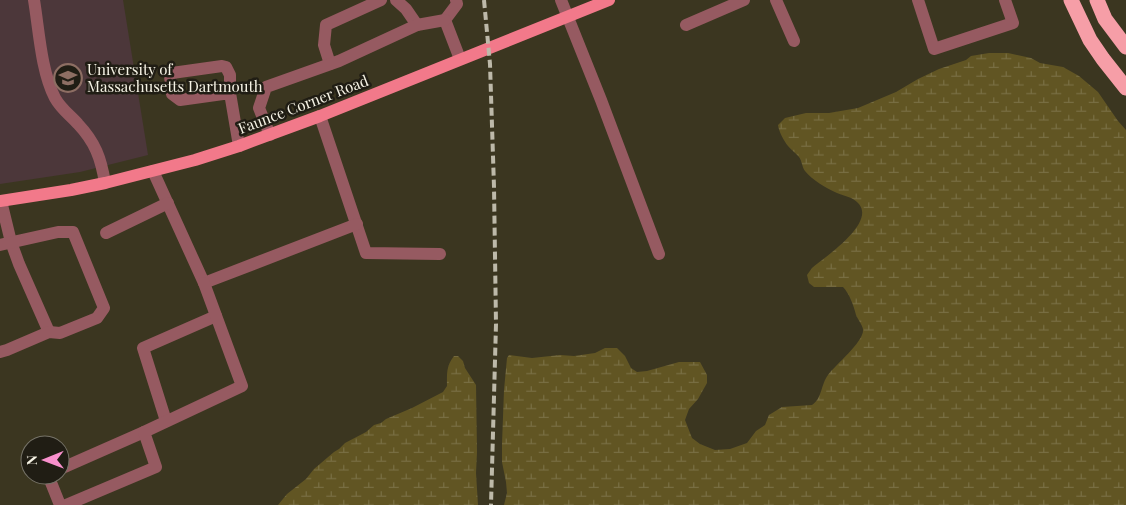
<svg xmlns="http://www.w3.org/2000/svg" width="1126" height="505" font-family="'Playfair Display',serif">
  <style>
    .education { fill: #4c373a }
    .wetland { fill: url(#wetland-marsh) }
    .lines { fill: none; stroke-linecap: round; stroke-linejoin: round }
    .minor { stroke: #965a61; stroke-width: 12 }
    .major { stroke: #f2798a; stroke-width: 12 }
    .highway { stroke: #f69ea7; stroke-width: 15 }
    .rail { stroke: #bdb9a9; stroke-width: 4; stroke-dasharray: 8 4; stroke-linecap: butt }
    .labels { text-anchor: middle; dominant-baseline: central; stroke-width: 5; stroke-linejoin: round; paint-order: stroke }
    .poi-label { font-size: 15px; fill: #f6f3e5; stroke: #201d14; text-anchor: start }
    .street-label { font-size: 15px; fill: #f6f3e5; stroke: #201d14 }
  </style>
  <defs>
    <pattern id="wetland-marsh" width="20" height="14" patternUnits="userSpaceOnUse" patternTransform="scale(1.25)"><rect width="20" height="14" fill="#615523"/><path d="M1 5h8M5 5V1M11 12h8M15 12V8" fill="none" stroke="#786e43"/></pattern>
  </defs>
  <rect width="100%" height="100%" fill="#3b3620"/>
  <polygon class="education" points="0,0 123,0 148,155 80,172 0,184"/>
  <g class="wetland">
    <path d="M989 53H1008L1031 58 1040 63 1063 67 1079 76 1098 92 1118 121 1126 130V505H504L507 493 506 482 502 462V444L504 390 507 358 509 355 532 358 560 355 574 356 595 353 605 348H617L625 356 631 368 637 372 647 371 679 362H700L707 375V383L698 399 689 409 685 420 692 438 700 444 715 450 730 449 747 443 756 431 765 425 769 415 782 407 812 405C822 399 821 384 828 375 835 365 865 341 863 329 862 324 858 320 856 315 854 306 849 293 843 287H814L809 283 807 275 812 268C826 256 887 216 851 198 847 196 841 195 837 193 826 188 812 180 805 171 802 167 802 161 799 157 796 153 791 150 788 146 784 141 779 132 778 125L785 118 806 113H829L858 108 896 92 918 79 939 69 966 60 971 56Z"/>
    <path d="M454 356H458L463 361 465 368 476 385 477 452 476 473 478 505H278L287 494 306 479 314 469 334 452 339 449 345 443 366 432 374 425 381 423 386 419 412 408 443 392 447 386C447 374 446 366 454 356Z"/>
  </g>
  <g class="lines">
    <g class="minor">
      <path d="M34 0C39 30 41 71 55 98 61 109 70 115 78 124 95 142 101 158 105 183"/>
      <polyline points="396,0 406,9 417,25"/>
      <polyline points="456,0 457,4 445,20 460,59"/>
      <polyline points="561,0 601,100 659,254"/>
      <polyline points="776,0 794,41"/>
      <polyline points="918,0 934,49 1013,23 1005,0"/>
      <polyline points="686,25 744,0"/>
      <polyline points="330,64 324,45 326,25 381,0"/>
      <polyline points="230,93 180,100 172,94 170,76 172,73 222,66 226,67 230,75 230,93 239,146"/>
      <polyline points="320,116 366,253 440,254"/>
      <polyline points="270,135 259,108 266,87 339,61 417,25 445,20"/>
      <polyline points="153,171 204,283 357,224"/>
      <polyline points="1,201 11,242 19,264 49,332"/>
      <polyline points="106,233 168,203"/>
      <polyline points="0,245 58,232 73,232 104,308 97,318 60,333 49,332 7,350 0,352"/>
      <polyline points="166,421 143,348 216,316"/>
      <polyline points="60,469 144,432"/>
      <polyline points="48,475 60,505"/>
      <polyline points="66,505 156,467 144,432 242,386 204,283"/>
    </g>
    <polyline class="major" points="0,201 71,190 105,183 195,160 239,146 320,116 609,0"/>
    <g class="highway">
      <polyline points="1071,0 1090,40 1103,59 1126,88"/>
      <polyline points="1097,0 1105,19 1126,47"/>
    </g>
    <polyline class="rail" points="484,0 490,64 494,187 496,324 491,505"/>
  </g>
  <defs>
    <symbol id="university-ring" viewBox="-11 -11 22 22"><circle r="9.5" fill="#201d14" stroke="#8d6e63" stroke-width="1.5"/><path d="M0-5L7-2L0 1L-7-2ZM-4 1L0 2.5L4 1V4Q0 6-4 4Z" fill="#8d6e63"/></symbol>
  </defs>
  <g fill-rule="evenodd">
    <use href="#university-ring" x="52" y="62" width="32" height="32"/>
  </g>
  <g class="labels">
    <g class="poi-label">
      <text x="87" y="69">University of<tspan x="87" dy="17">Massachusetts Dartmouth</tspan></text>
    </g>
    <g class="street-label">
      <text transform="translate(303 104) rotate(-21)">Faunce Corner Road</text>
    </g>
  </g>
  <g transform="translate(45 460) rotate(269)"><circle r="24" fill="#201d14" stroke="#767368"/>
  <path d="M0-4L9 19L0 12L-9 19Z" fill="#f890cc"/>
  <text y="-8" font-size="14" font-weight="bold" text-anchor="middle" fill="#f6f3e5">N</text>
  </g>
</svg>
